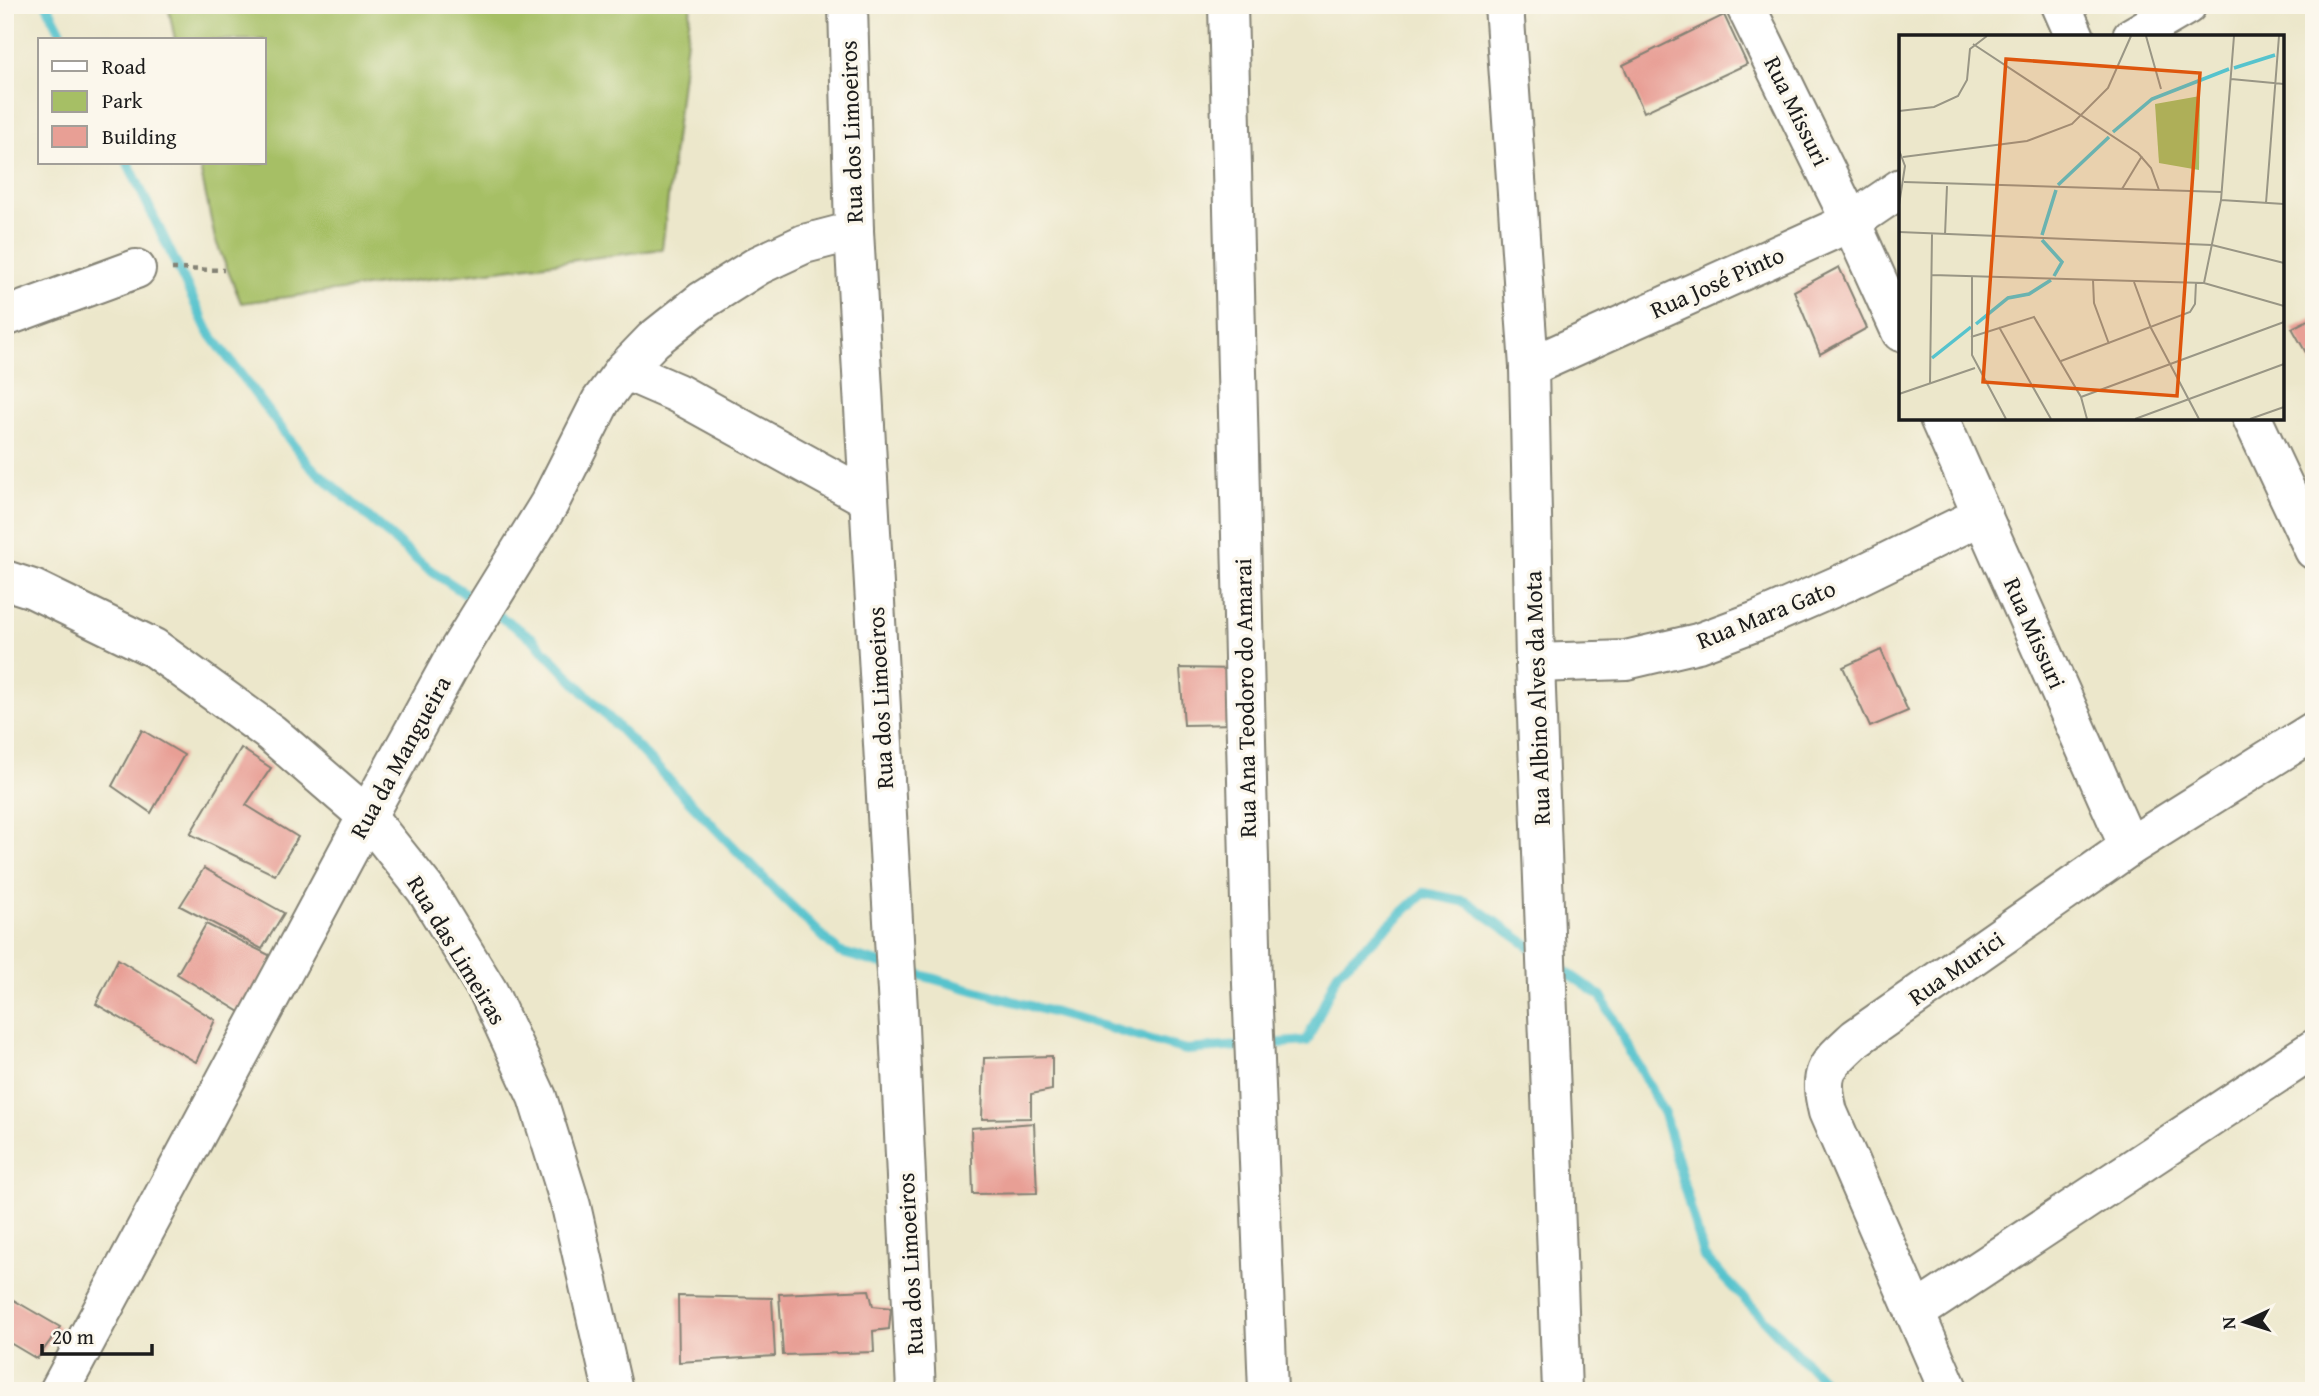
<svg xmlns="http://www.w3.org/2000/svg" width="2319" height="1396" font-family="'Gentium Book Plus',serif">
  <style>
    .green { fill: #a6bf65; stroke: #616e40; stroke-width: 2 }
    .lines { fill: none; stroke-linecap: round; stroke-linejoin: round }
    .stream { stroke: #56c3cd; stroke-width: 10 }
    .building { fill: #e89f95 }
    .minor-casing { stroke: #848274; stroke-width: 42 }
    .path { stroke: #848274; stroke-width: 4.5; stroke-dasharray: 5 5; stroke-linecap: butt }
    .minor { stroke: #fff; stroke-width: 38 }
    .labels { text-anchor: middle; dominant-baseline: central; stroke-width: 7; stroke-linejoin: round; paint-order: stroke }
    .street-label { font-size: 24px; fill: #1c1c1c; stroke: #fbf7ec }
    .inset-river { fill: none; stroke: #56c3cd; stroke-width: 3.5 }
    .inset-road { fill: none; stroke: #999685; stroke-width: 2 }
    .view { fill: #de560d; fill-opacity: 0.15; stroke: #de560d; stroke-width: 3.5 }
    .inset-edge { fill: none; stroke: #1c1c1c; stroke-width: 3.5 }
  </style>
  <rect width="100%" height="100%" fill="#fbf7ec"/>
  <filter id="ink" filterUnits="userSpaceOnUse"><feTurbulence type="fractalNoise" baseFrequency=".0143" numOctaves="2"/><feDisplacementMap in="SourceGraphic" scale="14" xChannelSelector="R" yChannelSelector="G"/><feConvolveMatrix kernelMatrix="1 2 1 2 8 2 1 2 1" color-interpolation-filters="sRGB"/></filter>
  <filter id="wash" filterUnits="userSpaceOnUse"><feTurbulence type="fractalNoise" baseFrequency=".00686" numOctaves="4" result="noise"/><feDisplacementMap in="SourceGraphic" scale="28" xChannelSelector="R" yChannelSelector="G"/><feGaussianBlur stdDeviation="1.57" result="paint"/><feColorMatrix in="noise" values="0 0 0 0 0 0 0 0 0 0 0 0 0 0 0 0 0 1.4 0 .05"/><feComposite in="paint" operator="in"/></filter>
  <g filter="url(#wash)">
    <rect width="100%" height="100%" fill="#ece7cb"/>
    <polygon class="green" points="168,5 691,5 662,249 241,303 215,239 199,163 264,163 264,40 175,40"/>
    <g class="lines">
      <g class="stream">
        <polyline points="47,5 65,40"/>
        <polyline points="128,163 208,331 308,464 424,566 532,638 774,889 839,952 1186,1050 1307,1041 1338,972 1424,893 1467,902 1538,952"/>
        <polyline points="1556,965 1601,996 1664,1114 1704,1257 1833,1391"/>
      </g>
    </g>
    <g id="blocks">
      <g class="building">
        <polygon points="1724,15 1747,64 1644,112 1623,65"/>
        <polygon points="1839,267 1867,328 1820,354 1794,291"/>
        <polygon points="2314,317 2314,367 2292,328"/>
        <polygon points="1881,650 1908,711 1870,727 1843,667"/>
        <polygon points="1180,668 1238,669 1238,724 1184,725"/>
        <polygon points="142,730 184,755 151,813 112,786"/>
        <polygon points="241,748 271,768 246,805 298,837 275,875 190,834"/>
        <polygon points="204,868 284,913 262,949 180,906"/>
        <polygon points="206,924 273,957 242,1013 177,974"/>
        <polygon points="118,959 215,1020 196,1062 96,1004"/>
        <polygon points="1052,1056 1052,1090 1031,1094 1031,1118 982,1119 984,1058"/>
        <polygon points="1034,1123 1037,1193 973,1194 971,1128"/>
        <polygon points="869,1290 873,1306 891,1308 889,1329 873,1331 874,1352 783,1355 779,1294"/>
        <polygon points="5,1295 60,1327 37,1359 5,1340"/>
        <polygon points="678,1296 772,1298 775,1356 679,1362"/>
      </g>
    </g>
  </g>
  <g filter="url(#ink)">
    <use href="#blocks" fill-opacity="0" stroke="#848274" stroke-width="2"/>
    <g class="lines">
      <defs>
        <g id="minor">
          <polyline points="848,5 854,231 899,1027 916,1391"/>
          <polyline points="1228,5 1252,984 1268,1391"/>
          <polyline points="1504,5 1529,367 1535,663 1562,1391"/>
          <polyline points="1745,5 1851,222 1901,332"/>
          <polyline points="2061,5 2075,37"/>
          <polyline points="2132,37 2187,5"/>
          <polyline points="5,317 136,269"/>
          <polyline points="1529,367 1851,222 1901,188"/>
          <polyline points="624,370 677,393 869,499"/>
          <polyline points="1939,418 2129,847"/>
          <polyline points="2252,418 2314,550"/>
          <polyline points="5,580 33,589 154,648 271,733 367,816 426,890 489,993 537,1097 571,1206 613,1391"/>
          <polyline points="1535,663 1626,660 1698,643 1757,621 1846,582 1983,515"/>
          <polyline points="1915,1313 2314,1049"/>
          <polyline points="59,1391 367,816 454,658 549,504 601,401 624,370 653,340 702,301 759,265 804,244 854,231"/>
          <path d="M1949 1391 1828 1112C1818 1070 1826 1066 1856 1038L2129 847 2314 731"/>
        </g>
      </defs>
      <use href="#minor" class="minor-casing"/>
      <polyline class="path" points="172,269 224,270"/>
      <use href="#minor" class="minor"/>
    </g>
  </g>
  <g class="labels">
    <g class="street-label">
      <text transform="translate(1797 111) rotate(64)">Rua Missuri</text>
      <text transform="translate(851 132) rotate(-92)">Rua dos Limoeiros</text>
      <text transform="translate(1717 282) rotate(-24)">Rua José Pinto</text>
      <text transform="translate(1766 614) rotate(-22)">Rua Mara Gato</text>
      <text transform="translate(2035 633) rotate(66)">Rua Missuri</text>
      <text transform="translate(880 698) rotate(-93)">Rua dos Limoeiros</text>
      <text transform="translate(1245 698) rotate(-91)">Rua Ana Teodoro do Amarai</text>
      <text transform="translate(1537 698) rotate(-92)">Rua Albino Alves da Mota</text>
      <text transform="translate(400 757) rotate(-61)">Rua da Mangueira</text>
      <text transform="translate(457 950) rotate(59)">Rua das Limeiras</text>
      <text transform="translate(1956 968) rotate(-35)">Rua Murici</text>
      <text transform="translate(910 1264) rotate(-93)">Rua dos Limoeiros</text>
    </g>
  </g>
  <g transform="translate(1899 35)">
    <rect width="385" height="385" fill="#ece7cb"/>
    <path d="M301 61 300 135 260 128 256 69Z" fill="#a6bf65"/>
    <path class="inset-river" d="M335 33 376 20M214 97 253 64 330 34M159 150 210 102M143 200 157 155M143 205 163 227 155 241M77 289 109 263 130 259 152 245M33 323 72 292"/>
    <path class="inset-road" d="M247 1 262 54M74 9 239 118 252 133 260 155M332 44 385 49M0 76 35 72 59 61 68 45 71 14 88 1M0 115 6 131 0 170M4 122 128 106 173 89 209 53 232 1M5 147 323 157M223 154 243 121M322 165 385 169M367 168 380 1M0 197 313 210 385 228M46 200 48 151M33 240 305 248 385 271M73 241V320L107 384M194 245 195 268 210 309M235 247 252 293 300 384M305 248 322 165 335 1M100 292 152 384M72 302 135 282 182 362 188 384M162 326 291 277 296 269 297 247M31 348 33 199M0 359 76 333M182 362 385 287M236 384 385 329M351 384 385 372"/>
    <path class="view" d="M107 24 301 38 278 361 84 347Z"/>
    <rect width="385" height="385" class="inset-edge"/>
  </g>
  <rect width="2319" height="1396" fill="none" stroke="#fbf7ec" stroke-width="28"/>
  <rect x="38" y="38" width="228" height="126" fill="#fbf7ec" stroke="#a29f99" stroke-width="2"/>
  <rect x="52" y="61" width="35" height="10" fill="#ffffff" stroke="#a29f99" stroke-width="2"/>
  <text x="102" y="74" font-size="21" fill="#1c1c1c">Road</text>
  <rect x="52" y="91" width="35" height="21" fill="#a6bf65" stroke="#a29f99" stroke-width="2"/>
  <text x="102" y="108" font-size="21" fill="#1c1c1c">Park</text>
  <rect x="52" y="126" width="35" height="21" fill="#e89f95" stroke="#a29f99" stroke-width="2"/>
  <text x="102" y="144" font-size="21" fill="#1c1c1c">Building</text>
  <g transform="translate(2245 1322) rotate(266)" stroke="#fbf7ec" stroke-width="5" paint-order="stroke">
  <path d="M0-5L12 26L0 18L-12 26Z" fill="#1c1c1c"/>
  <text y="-10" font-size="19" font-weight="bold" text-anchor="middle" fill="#1c1c1c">N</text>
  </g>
  <path d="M42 1344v10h110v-10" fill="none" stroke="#1c1c1c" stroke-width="3.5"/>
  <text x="52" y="1344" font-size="21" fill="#1c1c1c" stroke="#fbf7ec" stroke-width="5" paint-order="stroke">20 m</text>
</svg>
